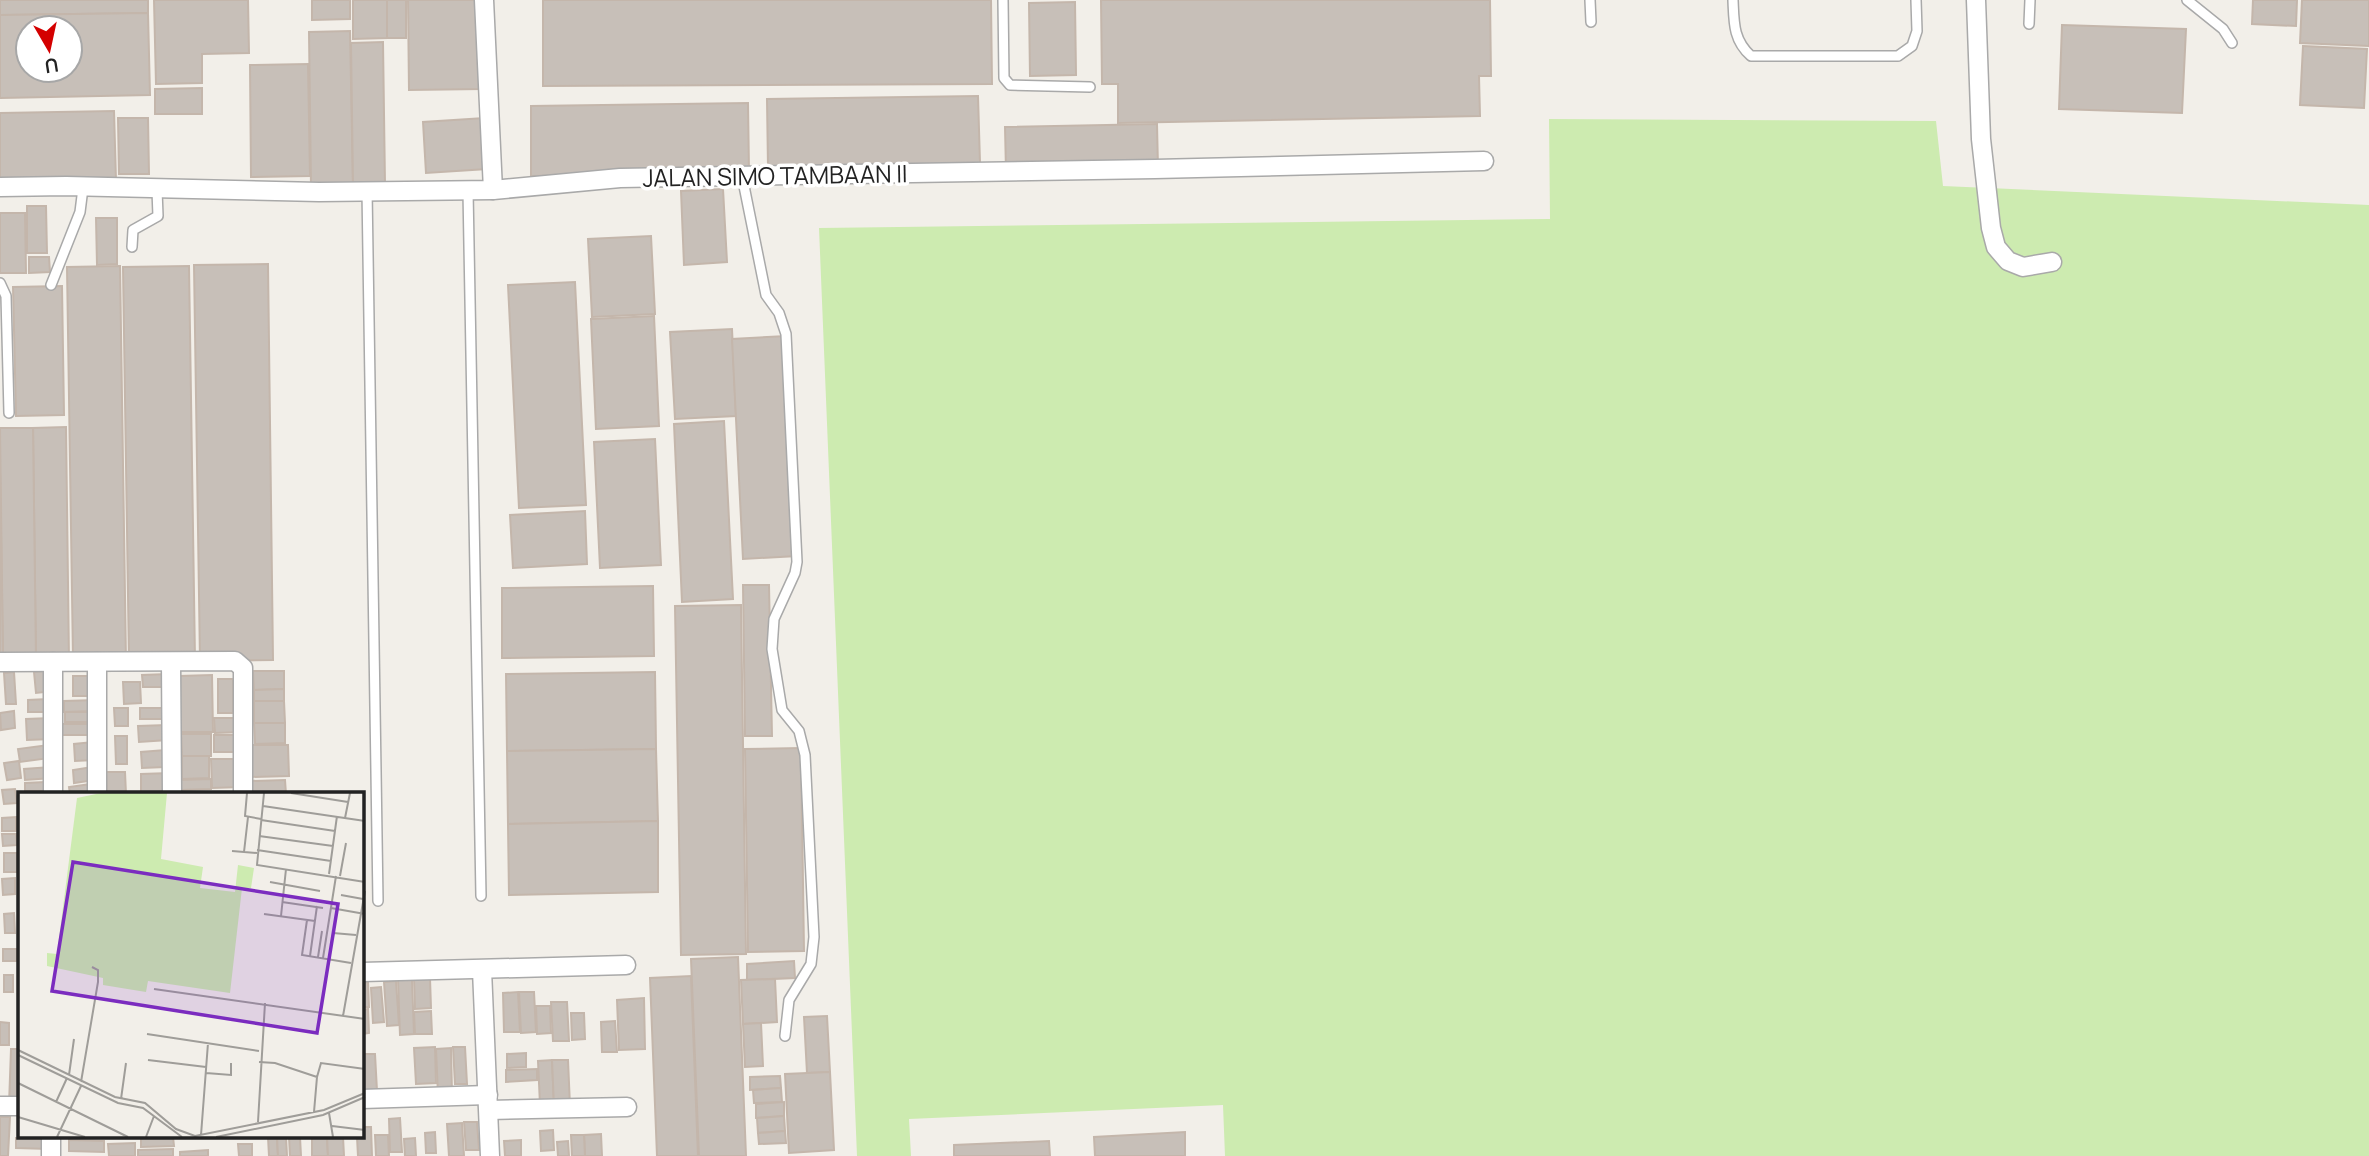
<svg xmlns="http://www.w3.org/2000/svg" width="2369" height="1156" font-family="Manrope,sans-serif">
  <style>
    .grass { fill: #cdebb0 }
    .building { fill: #c7bfb8; stroke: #c4b6ab; stroke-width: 2; fill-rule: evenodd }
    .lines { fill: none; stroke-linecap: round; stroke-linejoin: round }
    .service-casing { stroke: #a9a9a9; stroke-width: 12 }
    .minor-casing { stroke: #a9a9a9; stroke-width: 21 }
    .service { stroke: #fff; stroke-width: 9 }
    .minor { stroke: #fff; stroke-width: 18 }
    .labels { text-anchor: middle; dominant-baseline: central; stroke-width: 7; stroke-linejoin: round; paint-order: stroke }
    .street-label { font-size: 24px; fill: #222; stroke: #fff }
    .inset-road { fill: none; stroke: #9f9d99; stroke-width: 2 }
    .view { fill: #7b2cbf; fill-opacity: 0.15; stroke: #7b2cbf; stroke-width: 3.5 }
    .inset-edge { fill: none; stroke: #222; stroke-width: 3.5 }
  </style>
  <rect width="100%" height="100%" fill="#f2efe9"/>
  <polygon class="grass" points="1549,119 1936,121 1943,186 2369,205 2369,1156 1225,1156 1223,1105 909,1119 911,1156 857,1156 819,228 1550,219"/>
  <g class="building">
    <polygon points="0,0 148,0 148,13 0,15"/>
    <polygon points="154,0 248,0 249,53 202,54 202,83 156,84"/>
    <polygon points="312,0 350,0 350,19 312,20"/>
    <polygon points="353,0 387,0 387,38 353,39"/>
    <rect x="387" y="0" width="19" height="38"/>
    <polygon points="408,0 481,0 482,89 409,90"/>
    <polygon points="543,0 991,0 992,84 543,86"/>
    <polygon points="1101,0 1490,0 1491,76 1479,76 1480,116 1118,123 1118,84 1102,84"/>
    <polygon points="2253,0 2297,0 2296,26 2252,24"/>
    <polygon points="2302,0 2369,0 2369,46 2300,43"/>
    <polygon points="1075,2 1076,75 1030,76 1029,3"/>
    <path d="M148 13 150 95 0 98V15ZM28 28H70V70H28Z"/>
    <polygon points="2062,25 2186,29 2182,113 2059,109"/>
    <polygon points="350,31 353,185 311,186 309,32"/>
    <polygon points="383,42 385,185 353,185 351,43"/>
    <polygon points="2303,46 2367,49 2364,108 2300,105"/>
    <polygon points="308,64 310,176 251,177 250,65"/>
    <polygon points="202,88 202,114 155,114 155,89"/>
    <polygon points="978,96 980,163 768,167 767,99"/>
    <polygon points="748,103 749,172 531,176 531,106"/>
    <polygon points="114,111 116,181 0,183 0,113"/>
    <polygon points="118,118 148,118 149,174 119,174"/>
    <polygon points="484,118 487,169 426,173 423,122"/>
    <polygon points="1157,124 1158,168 1006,171 1005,127"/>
    <polygon points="723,189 727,262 684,265 681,191"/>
    <polygon points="27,206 46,206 47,253 27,253"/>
    <polygon points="0,213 25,213 26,273 0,273"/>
    <polygon points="96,218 117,218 117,264 97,265"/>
    <polygon points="651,236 655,314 592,317 588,239"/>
    <polygon points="29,257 49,257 50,272 29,273"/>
    <polygon points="268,264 273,660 200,661 194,265"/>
    <polygon points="120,266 126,662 73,658 67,267"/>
    <polygon points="189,266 195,660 129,661 123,267"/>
    <polygon points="575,282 586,505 519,508 508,285"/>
    <polygon points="62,286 64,415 16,416 13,287"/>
    <polygon points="654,316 659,426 596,429 591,319"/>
    <polygon points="732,329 736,416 675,419 670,332"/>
    <polygon points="786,336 797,556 743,559 732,339"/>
    <polygon points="724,421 733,599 682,602 674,424"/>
    <polygon points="66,427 69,661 36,661 33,428"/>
    <polygon points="0,428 33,428 36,659 3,659"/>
    <polygon points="655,439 661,565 600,568 594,442"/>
    <polygon points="0,473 3,659 0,659"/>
    <polygon points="585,511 587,564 513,568 510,515"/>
    <polygon points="743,585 769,585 772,736 745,736"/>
    <polygon points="653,586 654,656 502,658 502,588"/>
    <polygon points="741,605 746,954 681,955 675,606"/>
    <polygon points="51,670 53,691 36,693 34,672"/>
    <polygon points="253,671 284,671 284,689 254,690"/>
    <polygon points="14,672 16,704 6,704 4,673"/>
    <polygon points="655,672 656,749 507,751 506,674"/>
    <polygon points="168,674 168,687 143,687 142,675"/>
    <polygon points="212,675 213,732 180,732 179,676"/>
    <rect x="73" y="676" width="22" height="20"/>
    <rect x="218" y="679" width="15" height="34"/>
    <polygon points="123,682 140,682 141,703 124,704"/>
    <polygon points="284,689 284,701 254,701 254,690"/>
    <polygon points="48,699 49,712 28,712 28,700"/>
    <polygon points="96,700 96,711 64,712 64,701"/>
    <polygon points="254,701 284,701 285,723 254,723"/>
    <polygon points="114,708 128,708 128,726 115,726"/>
    <rect x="140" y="708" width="25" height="11"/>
    <polygon points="14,711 15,728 1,730 0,713"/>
    <polygon points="65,712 95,712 96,722 65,722"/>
    <polygon points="51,718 52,739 27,740 26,719"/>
    <polygon points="214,718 242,718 243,732 215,733"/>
    <polygon points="254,723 285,723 285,743 255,744"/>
    <rect x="62" y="724" width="32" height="11"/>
    <polygon points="167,725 168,740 139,742 138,726"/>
    <polygon points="181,734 211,734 211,756 182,756"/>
    <rect x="214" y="735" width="25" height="17"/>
    <polygon points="115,736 127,736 127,764 116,764"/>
    <polygon points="93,742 94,760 75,761 74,744"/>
    <polygon points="48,745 50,758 20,762 18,749"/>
    <polygon points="251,745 288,745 289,776 251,777"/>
    <polygon points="801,748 804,951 748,952 745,749"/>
    <polygon points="656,749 658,821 508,824 507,751"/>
    <polygon points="165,750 165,767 142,768 141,752"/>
    <polygon points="182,756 209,756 209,778 182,779"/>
    <polygon points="211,759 242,759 242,787 212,788"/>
    <polygon points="19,761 21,778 7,780 4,763"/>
    <polygon points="51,767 52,778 25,780 24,769"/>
    <polygon points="93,767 95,780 74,783 73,770"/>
    <polygon points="106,772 125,772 126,794 107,794"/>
    <polygon points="170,773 170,794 141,794 141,774"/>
    <polygon points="211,779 211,789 179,790 178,780"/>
    <polygon points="285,780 286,794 250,794 250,781"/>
    <polygon points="45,782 45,791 25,791 25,783"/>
    <polygon points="91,784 92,794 70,794 69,787"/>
    <polygon points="15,789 17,803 4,804 2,790"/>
    <polygon points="16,817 16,831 2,831 2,818"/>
    <polygon points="658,821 658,892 509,895 508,824"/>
    <polygon points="2,834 16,834 17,845 3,846"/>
    <rect x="4" y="853" width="13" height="19"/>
    <polygon points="15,878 15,894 3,895 2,879"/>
    <polygon points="14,913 15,933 5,933 4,914"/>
    <rect x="3" y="949" width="14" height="12"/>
    <polygon points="738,957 746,1156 699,1156 691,959"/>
    <polygon points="794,961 795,978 747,980 747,964"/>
    <rect x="4" y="975" width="9" height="17"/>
    <polygon points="691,976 698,1156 657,1156 650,978"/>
    <polygon points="430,978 431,1008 415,1009 414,979"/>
    <polygon points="775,979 777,1022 743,1024 741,980"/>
    <polygon points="398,980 412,980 414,1034 400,1035"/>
    <polygon points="396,981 399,1025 387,1026 384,982"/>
    <polygon points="368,982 369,1007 362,1007 362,983"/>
    <polygon points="381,987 384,1022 373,1023 371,988"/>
    <polygon points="518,992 520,1032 504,1032 503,993"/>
    <polygon points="519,992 534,992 536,1032 521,1033"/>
    <polygon points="644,998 645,1049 619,1050 617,1000"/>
    <polygon points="551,1002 567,1002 569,1041 553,1041"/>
    <polygon points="536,1006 550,1006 551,1033 537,1034"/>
    <polygon points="368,1009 369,1033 362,1034 362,1010"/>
    <polygon points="431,1011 432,1034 415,1034 414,1012"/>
    <polygon points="571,1013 584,1013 585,1039 572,1040"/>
    <polygon points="827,1016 830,1072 807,1073 804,1017"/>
    <polygon points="615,1021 617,1052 602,1052 601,1022"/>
    <polygon points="0,1022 9,1023 9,1045 0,1045"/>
    <polygon points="761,1023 763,1066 745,1067 743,1024"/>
    <polygon points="435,1047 436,1083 416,1084 414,1048"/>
    <polygon points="453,1047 465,1047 467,1084 455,1084"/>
    <polygon points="451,1048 452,1094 438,1095 436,1049"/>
    <polygon points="11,1049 19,1049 19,1106 9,1105"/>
    <polygon points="526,1053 526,1067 507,1068 507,1054"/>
    <polygon points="362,1054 375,1054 377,1091 362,1091"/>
    <polygon points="552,1060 554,1104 540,1105 538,1061"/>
    <polygon points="552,1060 568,1060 570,1106 554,1107"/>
    <polygon points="537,1069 537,1080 506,1082 506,1070"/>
    <polygon points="830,1072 834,1150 789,1153 785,1074"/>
    <polygon points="780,1076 781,1088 750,1090 750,1077"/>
    <polygon points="781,1088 782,1102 754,1103 753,1090"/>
    <polygon points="784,1102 784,1116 756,1118 756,1104"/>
    <polygon points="784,1116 785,1131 758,1133 757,1118"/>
    <polygon points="0,1117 10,1117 8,1156 0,1156"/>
    <polygon points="400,1118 402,1152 390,1152 389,1119"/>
    <polygon points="464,1122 477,1122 479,1150 466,1150"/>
    <polygon points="462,1123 464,1156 449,1156 447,1124"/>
    <polygon points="362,1127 371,1127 372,1156 358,1156 357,1137 362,1137"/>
    <polygon points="553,1130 554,1150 541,1151 540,1131"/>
    <polygon points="785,1131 786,1143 759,1144 758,1133"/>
    <polygon points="435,1132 436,1153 426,1153 425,1133"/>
    <polygon points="1185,1132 1185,1156 1095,1156 1094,1137"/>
    <polygon points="601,1134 602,1156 585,1156 584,1135"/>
    <polygon points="375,1135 388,1135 389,1156 376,1156"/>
    <polygon points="571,1135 584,1135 585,1156 572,1156"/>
    <polygon points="141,1137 173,1137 174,1146 141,1147"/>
    <polygon points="268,1137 277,1137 278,1156 269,1156"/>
    <polygon points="277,1137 286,1137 287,1156 278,1156"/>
    <polygon points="289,1137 300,1137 301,1156 290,1156"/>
    <polygon points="312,1137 327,1137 328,1156 312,1156"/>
    <polygon points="327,1137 343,1137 344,1156 328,1156"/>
    <polygon points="16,1138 49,1139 49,1149 16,1148"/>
    <polygon points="415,1138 416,1156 405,1156 404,1139"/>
    <polygon points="69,1140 104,1141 104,1152 69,1151"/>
    <polygon points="521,1140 521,1156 505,1156 504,1141"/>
    <polygon points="568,1141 569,1156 558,1156 557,1142"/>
    <polygon points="1049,1141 1050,1156 954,1156 954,1145"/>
    <polygon points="135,1143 135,1156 109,1156 108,1144"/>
    <polygon points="238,1144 252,1144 252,1156 239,1156"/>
    <polygon points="173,1149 173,1156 138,1156 138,1150"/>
    <polygon points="208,1150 208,1156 180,1156 180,1152"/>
  </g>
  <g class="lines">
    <defs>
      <g id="service">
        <polyline points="1003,0 1004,78 1010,85 1090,87"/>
        <polyline points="1590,0 1591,22"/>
        <path d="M1733 0C1734 22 1733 40 1751 56H1898L1912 46 1917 31 1916 0"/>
        <polyline points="2187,0 2223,29 2232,43"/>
        <polyline points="2029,24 2030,0"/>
        <polyline points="742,176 766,295 779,313 786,334 797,562 795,573 774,619 772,649 782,710 799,731 805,755 814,937 811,964 789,1000 785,1036"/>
        <polyline points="367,190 378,901"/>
        <polyline points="468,191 481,896"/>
        <polyline points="132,247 133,230 158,216 157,190"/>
        <polyline points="0,283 6,296 9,413"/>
        <polyline points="51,285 80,212 83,188"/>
      </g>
      <g id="minor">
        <polyline points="484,0 493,190"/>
        <polyline points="1976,0 1981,139 1991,228 1996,247 2008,261 2023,267 2052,262"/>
        <polyline points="0,187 66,186 319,192 493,190 620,178 1155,169 1484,161"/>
        <polyline points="0,662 235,661 243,668 243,794"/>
        <polyline points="171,663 172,794"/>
        <polyline points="53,794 53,662"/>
        <polyline points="97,794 97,662"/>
        <polyline points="482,970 490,1156"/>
        <polyline points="362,972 626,965"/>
        <polyline points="362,1099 488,1095"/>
        <polyline points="0,1106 19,1106"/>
        <polyline points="489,1110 627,1107"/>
        <polyline points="51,1156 51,1137"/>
      </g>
    </defs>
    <use href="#service" class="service-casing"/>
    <use href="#minor" class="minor-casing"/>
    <use href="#service" class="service"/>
    <use href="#minor" class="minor"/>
  </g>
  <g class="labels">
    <g class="street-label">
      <text transform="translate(775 175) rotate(-1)">JALAN SIMO TAMBAAN II</text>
    </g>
  </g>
  <g transform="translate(18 792)">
    <rect width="346" height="346" fill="#f2efe9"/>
    <path d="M83 1H149L143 67 185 75 182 96 217 100 220 73 236 76 233 96H224L212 201 130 189 128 200 85 193V186L29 174V161L39 162 59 6Z" fill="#cdebb0"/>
    <path class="inset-road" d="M229 1 227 24 243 27M246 1 239 73 347 90M273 1 330 10M245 14 347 29M327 26 332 1M243 28 317 39M241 44 315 54M239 58 313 69M214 59 239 61M226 60 230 25M311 82 319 24M322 84 328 51M252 90 302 99M323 103 345 107M264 110 305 116M313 116 347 122M246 122 297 129M263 124 268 77M289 128 284 163 333 171M315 141 338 143M292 164 299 114M300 165 304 139M305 166 318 84M136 197 347 227M325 224 347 99M129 242 241 259M0 258 97 305 127 311 158 337 177 344 306 318 347 301M0 263 100 311 125 316 164 345M130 268 188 275M241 270 257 271 299 285 296 320M188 281 213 283V271M51 283 56 247M299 285 303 271 347 277M63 290 80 190V178L74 175M0 291 110 345M103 307 108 271M38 310 49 286M311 321 315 345M0 325 67 345M240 330 247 211M314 334 347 338M183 343 190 251M39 345 63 294M128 345 136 324M198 345 305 323 347 305"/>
    <path class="view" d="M55 70 320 112 299 241 34 199Z"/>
    <rect width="346" height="346" class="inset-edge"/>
  </g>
  <g transform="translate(49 49) rotate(171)"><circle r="33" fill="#ffffff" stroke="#a7a7a7" stroke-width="2"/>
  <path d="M0-5L12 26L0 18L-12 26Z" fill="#d40000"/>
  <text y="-10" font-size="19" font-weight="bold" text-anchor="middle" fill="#222222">U</text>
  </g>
</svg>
